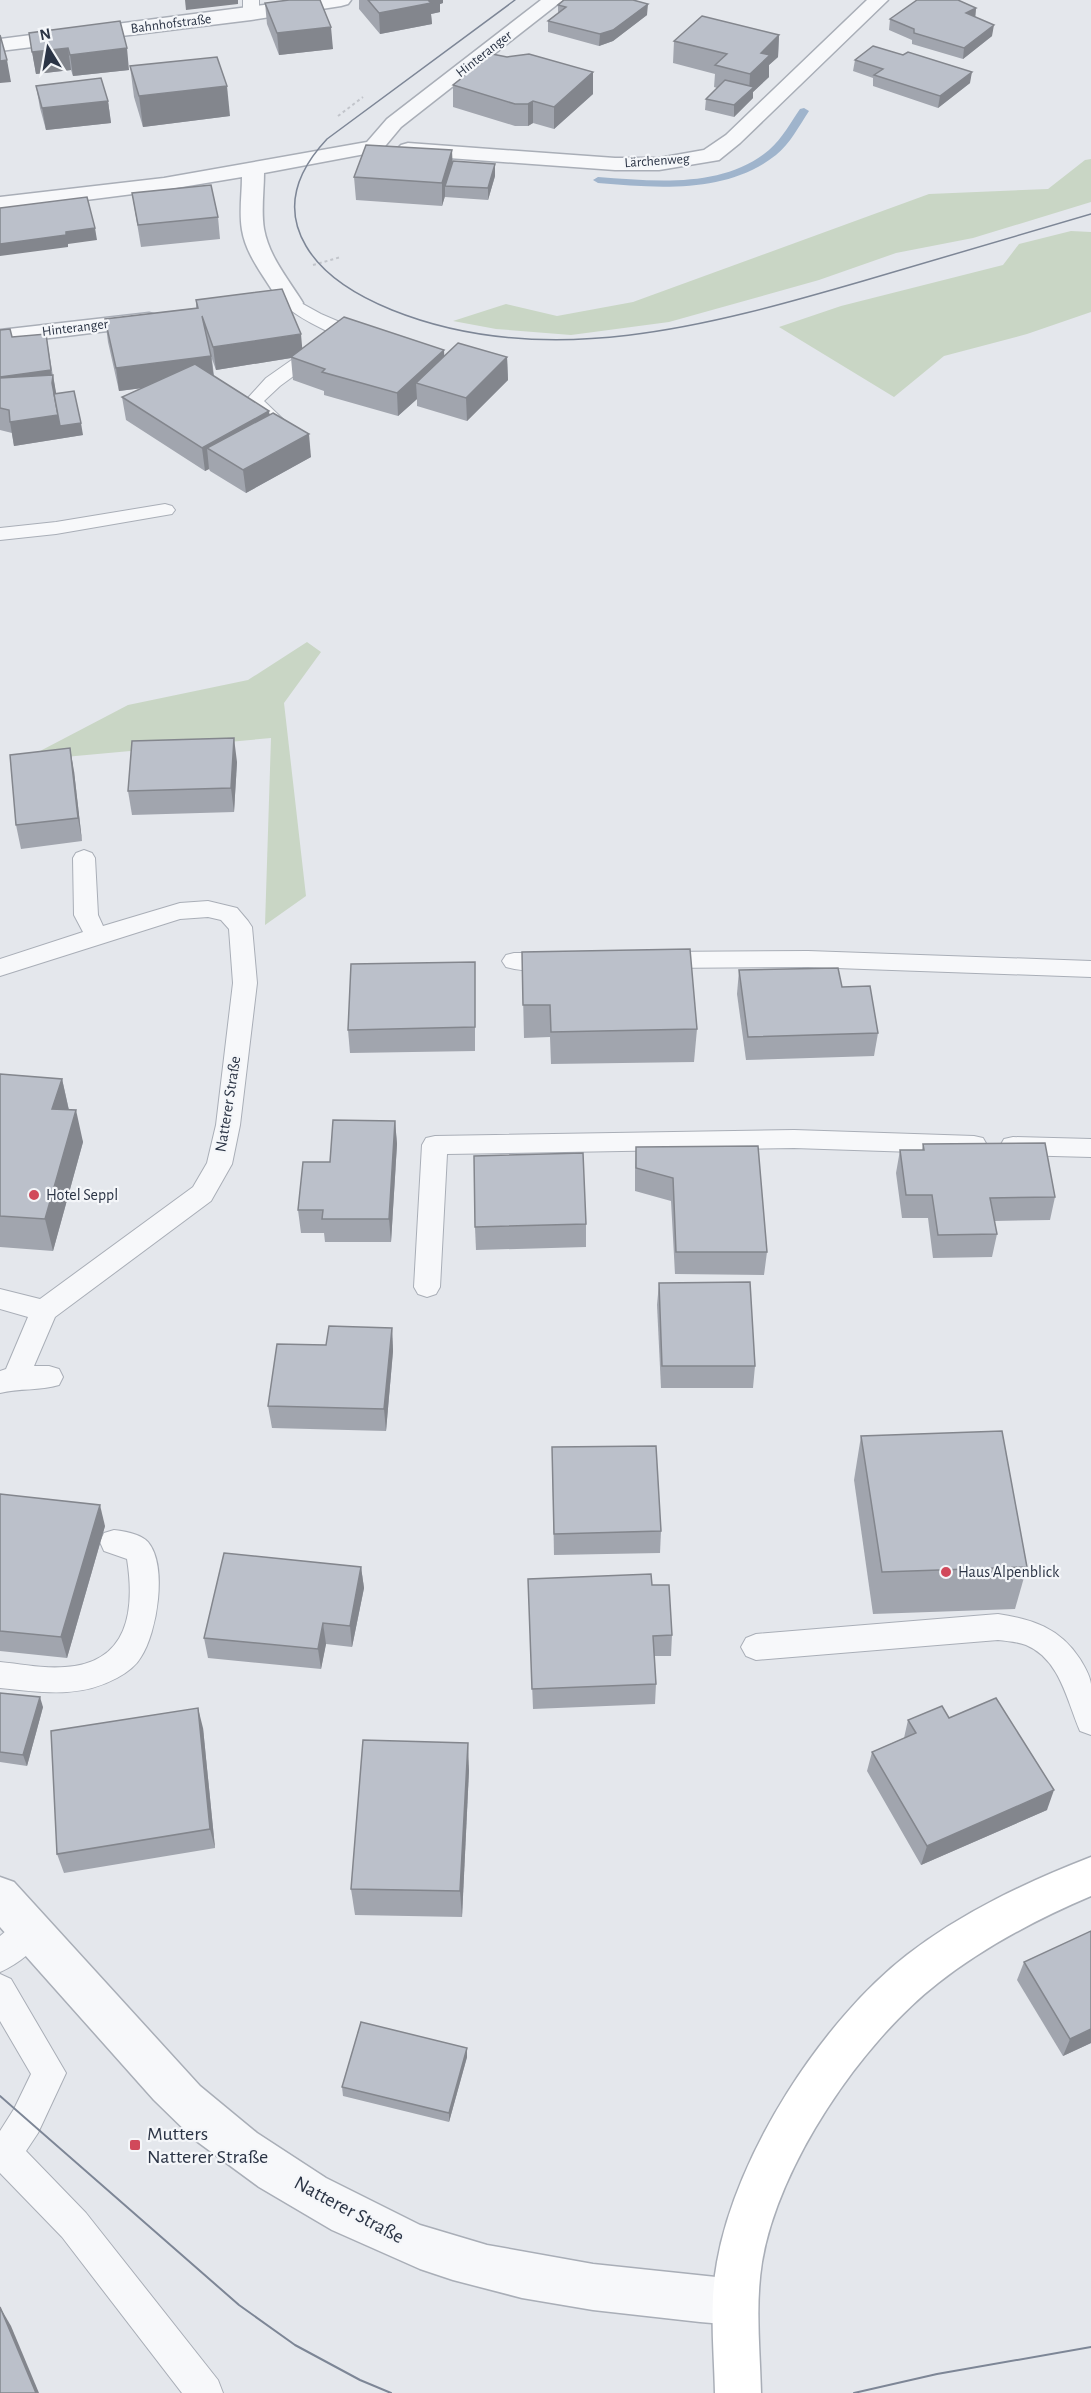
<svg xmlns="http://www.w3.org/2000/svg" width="1091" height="2393" font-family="'Alegreya Sans',sans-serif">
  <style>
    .green { fill: #c9d6c5 }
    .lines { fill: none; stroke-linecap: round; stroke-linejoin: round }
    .stream { fill: #9fb4cc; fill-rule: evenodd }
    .service-casing { stroke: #a9aeb7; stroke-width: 2 }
    .minor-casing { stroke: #a9aeb7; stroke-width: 3 }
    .tertiary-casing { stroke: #a9aeb7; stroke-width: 3 }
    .secondary-casing { stroke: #a9aeb7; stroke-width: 3 }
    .path { stroke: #c2c5cb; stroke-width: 2; stroke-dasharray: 3 3; stroke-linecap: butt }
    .service { fill: #f7f8fa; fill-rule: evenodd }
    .minor { fill: #f7f8fa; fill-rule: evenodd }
    .tertiary { fill: #f7f8fa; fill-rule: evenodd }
    .secondary { fill: #fff; fill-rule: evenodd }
    .tram-far1 { stroke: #7d8696; stroke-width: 1.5 }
    .tram { stroke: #7d8696; stroke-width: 2 }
    .wall { fill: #a1a5ae }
    .shaded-wall { fill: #83868d }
    .building { fill: #bbc0ca; stroke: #83868d; stroke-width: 1.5 }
    .poi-dot { fill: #d1495b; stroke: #f4f6f9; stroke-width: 2 }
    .labels { text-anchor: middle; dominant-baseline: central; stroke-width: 4.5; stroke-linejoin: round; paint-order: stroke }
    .far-street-label { font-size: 14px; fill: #2b3445; stroke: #f4f6f9 }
    .street-label { font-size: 16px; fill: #2b3445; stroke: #f4f6f9 }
    .poi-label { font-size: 16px; fill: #2b3445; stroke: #f4f6f9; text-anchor: start }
    .near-poi-label { font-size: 20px; fill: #2b3445; stroke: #f4f6f9; text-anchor: start }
    .near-street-label { font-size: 20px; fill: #2b3445; stroke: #f4f6f9 }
  </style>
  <rect width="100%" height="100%" fill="#e4e7ec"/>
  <g class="green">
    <polygon points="1091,159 1091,202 973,238 896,253 819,280 669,322 571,335 496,329 453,321 506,304 557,316 633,302 929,194 1048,189 1085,160"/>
    <polygon points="1071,231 1091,232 1091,312 1027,334 944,356 894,397 779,327 841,306 1003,265 1019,244"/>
    <polygon points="307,642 321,652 284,703 306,896 265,925 271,738 21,761 128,705 248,680"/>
  </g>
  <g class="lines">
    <path class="stream" d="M804 108 809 111C799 126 790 144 776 155 727 194 657 188 598 183L593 180 598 177C654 181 723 189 769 150 782 139 791 122 800 109Z"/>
    <defs>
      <g id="service">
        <polygon points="243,0 259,0 259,14 256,17 246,17 243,14"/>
        <path d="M292 298 321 314 370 335 373 339 370 343C354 347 293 317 283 303L286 299Z"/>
        <path d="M319 344 325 345 328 349 325 353 280 386 264 401 289 425 287 429C274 432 246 413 246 400L266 378 313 345Z"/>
        <polygon points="165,504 172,506 175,510 172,514 56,534 0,540 0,528 56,522"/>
        <path d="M84 850 92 853 95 858 98 915 103 926 180 903 208 901 237 908 248 921 252 927 257 983 240 1125 232 1164 211 1201 55 1317 34 1366H49L59 1369 63 1377 59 1385C40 1391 19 1388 0 1393V1371L6 1369 28 1317 0 1309V1289L40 1299 193 1187 207 1163 216 1125 233 983 229 929 221 920 208 917 180 919 0 976V959L83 932 74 915 73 858 76 853Z"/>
        <polygon points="808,951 1091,961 1091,977 808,967 656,968 648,966 644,960 648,954 656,952"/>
        <path d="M514 953H557L565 955 569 961 565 967C548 972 523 972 506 967L502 961 506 955Z"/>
        <polygon points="794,1130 974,1136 983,1138 987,1145 983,1152 974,1154 794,1148 447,1154 440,1287 436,1294 427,1297 418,1294 414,1287 422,1145 426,1138 435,1136"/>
        <polygon points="1013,1137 1091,1139 1091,1157 1013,1155 1004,1153 1000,1146 1004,1139"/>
        <path d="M114 1530C124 1531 141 1534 148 1542 168 1566 157 1633 141 1657 136 1666 126 1673 117 1678 78 1699 42 1692 0 1688V1662C22 1664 44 1669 65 1667 129 1663 135 1610 127 1559L104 1551 100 1542 104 1533Z"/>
        <path d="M998 1614C1032 1619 1060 1628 1080 1659 1084 1666 1090 1675 1091 1684 1091 1700 1091 1718 1091 1735L1080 1731C1067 1701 1060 1659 1026 1645 1018 1642 1007 1641 998 1640L756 1660 746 1656 741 1647 746 1638 756 1634Z"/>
        <path d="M30 1916 41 1920 46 1931C38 1949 18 1964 0 1972V1936L19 1920Z"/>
        <polygon points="0,1974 11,1979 66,2073 38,2133 26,2151 86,2213 218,2380 223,2393 182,2393 62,2237 0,2173 0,2131 14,2109 31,2074 0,2021"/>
      </g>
      <g id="minor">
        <polygon points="303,0 351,0 348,4 341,6 251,20 0,51 0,39"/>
        <path d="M541 0H563L401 127 381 151 264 173C264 191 261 211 264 229 269 257 289 280 303 303L300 308 245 315 237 313 234 308 237 303 277 298C264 276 246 255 242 230 239 212 242 194 242 177L164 190 0 211V197L164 178 367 142 387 119Z"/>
        <polygon points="867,0 888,0 740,143 719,160 659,170 615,170 408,155 401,153 397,149 401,145 408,143 615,158 659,158 704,150 726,135"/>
        <polygon points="149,313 157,315 161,320 157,325 0,344 0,330"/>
      </g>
      <polygon id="tertiary" points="0,1877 14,1882 200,2086 257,2133 326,2178 420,2225 487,2245 593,2264 735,2279 751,2286 758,2302 751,2318 735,2325 700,2322 593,2310 522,2298 453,2280 420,2269 332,2230 259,2187 195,2140 154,2100 0,1927"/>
      <path id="secondary" d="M1091 1857V1896C1037 1919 984 1947 938 1983 861 2043 778 2165 762 2262 755 2305 760 2350 761 2393H715C714 2349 709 2305 717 2262 736 2154 822 2021 907 1955 962 1912 1027 1882 1091 1857Z"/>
    </defs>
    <use href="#service" class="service-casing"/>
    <use href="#minor" class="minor-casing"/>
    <use href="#tertiary" class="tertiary-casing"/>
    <use href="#secondary" class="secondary-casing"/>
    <g class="path">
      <polyline points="338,116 363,97"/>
      <polyline points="313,265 341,257"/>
    </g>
    <use href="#service" class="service"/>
    <use href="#minor" class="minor"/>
    <use href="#tertiary" class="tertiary"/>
    <use href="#secondary" class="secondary"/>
    <path class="tram-far1" d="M515 0 327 139C298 170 283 207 306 246 324 277 360 297 392 310 546 372 711 325 863 281 939 259 1015 237 1091 214"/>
    <g class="tram">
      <polyline points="0,2096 239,2305 295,2345 360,2380 391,2393"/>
      <polyline points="854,2393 937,2374 1091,2347"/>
    </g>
  </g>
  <g class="wall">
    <polygon points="359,0 443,0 443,3 440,4 440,12 431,14 432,24 380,34 359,9"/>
    <polygon points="265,3 333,49 279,55 267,24"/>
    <polygon points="558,5 647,15 613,41 599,46 548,32 548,21 558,13"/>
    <polygon points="976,8 975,17 992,36 963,59 912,44 912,40 889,30 890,19"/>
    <polygon points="29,33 129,70 73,76 71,70 36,74"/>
    <polygon points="779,35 778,57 769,65 769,77 753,92 753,98 734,117 705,110 706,99 717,88 714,87 715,74 673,63 674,41"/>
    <polygon points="855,60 970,83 938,108 873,86 873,78 853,71"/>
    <polygon points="130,66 230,116 143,127 134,97"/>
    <polygon points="593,72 593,94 554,129 533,123 528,126 515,126 453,107 453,85"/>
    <polygon points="36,86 108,101 111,123 46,130 40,108"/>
    <polygon points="453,161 495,176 488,200 445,197 445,196 442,206 356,200 354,177"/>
    <polygon points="132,193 218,217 220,239 141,247"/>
    <polygon points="196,300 303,348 444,356 507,357 508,380 467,421 417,406 417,399 398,416 324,395 324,391 293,380 291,358 216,370 212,359 214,376 270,414 311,457 246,493 210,471 209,469 205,471 126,420 122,397 142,388 119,391 108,342 105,319 196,308"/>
    <polygon points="0,330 12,337 46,334 56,394 83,435 14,446 12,433 0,430"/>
    <polygon points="237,762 234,812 132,815 128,791"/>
    <polygon points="74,771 82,841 21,849 16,825"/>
    <polygon points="522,952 697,1029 694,1062 551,1064 550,1037 524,1038"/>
    <polygon points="475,962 475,1051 350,1053 348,1030"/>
    <polygon points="739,970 842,987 878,1033 874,1056 746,1060 737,994"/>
    <polygon points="0,1074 62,1079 69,1110 83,1142 53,1251 0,1247"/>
    <polygon points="395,1121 397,1144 391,1242 325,1242 324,1233 301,1233 298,1210 330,1162"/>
    <polygon points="923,1144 1055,1197 1050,1220 994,1221 997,1234 992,1257 933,1258 928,1218 902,1218 896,1173 900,1150 922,1150"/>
    <polygon points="636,1147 767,1252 764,1275 675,1274 671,1201 635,1191 635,1171"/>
    <polygon points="586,1224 586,1247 476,1250 475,1227"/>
    <polygon points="659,1283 755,1366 753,1388 661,1388 657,1305"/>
    <polygon points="392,1328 393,1351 386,1431 272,1428 268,1406 326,1345"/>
    <polygon points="861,1436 1027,1567 1015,1609 873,1614 854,1480"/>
    <polygon points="552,1447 661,1531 660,1553 554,1555"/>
    <polygon points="0,1494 105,1526 67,1658 0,1651"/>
    <polygon points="361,1567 364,1588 352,1647 326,1644 321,1669 208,1658 204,1638"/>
    <polygon points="528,1579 652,1585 672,1635 671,1656 654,1656 656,1684 655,1704 533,1709"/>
    <polygon points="0,1693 43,1707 27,1766 0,1762"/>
    <polygon points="949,1718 1047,1810 921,1865 867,1771 872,1752 904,1738 908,1720"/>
    <polygon points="203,1728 215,1848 64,1873 57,1854"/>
    <polygon points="469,1770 462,1917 355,1915 351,1889"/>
    <polygon points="1024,1962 1091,2043 1063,2056 1017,1980"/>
    <polygon points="467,2048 467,2057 449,2122 343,2096 342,2087"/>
  </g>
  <g class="shaded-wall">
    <polygon points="185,0 238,0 238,4 186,10"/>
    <polygon points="423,0 443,0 443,3 440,4 440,12 431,14 432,24 380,34 379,13"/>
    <polygon points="648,4 647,15 613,41 599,46 600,34"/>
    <polygon points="976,8 975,20 966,13"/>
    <polygon points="994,25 992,36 963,59 964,48"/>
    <polygon points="331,27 333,49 279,55 277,33"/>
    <polygon points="779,35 778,57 769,65 769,77 753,92 753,98 734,117 734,105 749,91 750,74 761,53"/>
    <polygon points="68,48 71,70 36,74 32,52"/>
    <polygon points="127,48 129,70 73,76 70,55"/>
    <polygon points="7,60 11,82 0,83 0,61"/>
    <polygon points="593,72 593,94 554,129 554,107"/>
    <polygon points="972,72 970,83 938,108 940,96"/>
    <polygon points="227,86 230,116 143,127 139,96"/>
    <polygon points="108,101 111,123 46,130 42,108"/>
    <polygon points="533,101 533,123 528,126 528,104"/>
    <polygon points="452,150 453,173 445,186 445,196 442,206 442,183"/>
    <polygon points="495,164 495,176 488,200 488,188"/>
    <polygon points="95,228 97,240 68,244 68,247 0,256 0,244 66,232"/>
    <polygon points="46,334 52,377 53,375 57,398 0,377"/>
    <polygon points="301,334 303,357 291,357 291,358 216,370 213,347"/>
    <polygon points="444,350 445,373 416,383 417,399 398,416 397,393"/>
    <polygon points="211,356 214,379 119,391 116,368"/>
    <polygon points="507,357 508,380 467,421 466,398"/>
    <polygon points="269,411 272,435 207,448 209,469 205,471 202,448"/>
    <polygon points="58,415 81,423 83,435 14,446 10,422"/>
    <polygon points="309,434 311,457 246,493 243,470"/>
    <polygon points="234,738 237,762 234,812 231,788"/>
    <polygon points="70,748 74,771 82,841 78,818"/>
    <polygon points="62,1079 69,1111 52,1109"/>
    <polygon points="76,1110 83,1142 53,1251 45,1219"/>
    <polygon points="395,1121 397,1144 391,1242 389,1219"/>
    <polygon points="392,1328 393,1351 386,1431 384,1409"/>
    <polygon points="100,1505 105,1526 67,1658 61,1637"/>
    <polygon points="361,1567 364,1588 352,1647 350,1626"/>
    <polygon points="323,1623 326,1644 321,1669 318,1649"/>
    <polygon points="40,1697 43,1707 27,1766 23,1755"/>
    <polygon points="198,1708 203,1728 215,1848 210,1829"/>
    <polygon points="468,1743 469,1770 462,1917 460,1891"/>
    <polygon points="1054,1790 1047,1810 921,1865 927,1846"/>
    <polygon points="1091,2029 1091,2043 1063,2056 1070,2039"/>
    <polygon points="467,2048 467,2057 449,2122 449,2113"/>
    <polygon points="0,2307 11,2326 39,2393 36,2393"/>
  </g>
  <g class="building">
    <polygon points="289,0 320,0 331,27 277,33 265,3"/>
    <polygon points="368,0 428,0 431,3 379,13"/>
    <polygon points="564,0 633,0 648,4 613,30 600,34 548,21 566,7 558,5"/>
    <polygon points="917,0 958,0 976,8 966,13 994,25 964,48 914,33 914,29 890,19"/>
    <polygon points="702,16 779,35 761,53 770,55 750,74 715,65 727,54 674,41"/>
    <polygon points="120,21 127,48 70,55 68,48 32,52 29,33"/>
    <polygon points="0,35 7,60 0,61"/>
    <polygon points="873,46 903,55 908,52 972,72 940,96 874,75 883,69 855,60"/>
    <polygon points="492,54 507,57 529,54 593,72 554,107 533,101 528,104 515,104 453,85"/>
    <polygon points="217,57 227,86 139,96 130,66"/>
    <polygon points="101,78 108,101 42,108 36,86"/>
    <polygon points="725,80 754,87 734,105 706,99"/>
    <polygon points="366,145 452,150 442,183 354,177"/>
    <polygon points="453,161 495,164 488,188 445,186"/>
    <polygon points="211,185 218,217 138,225 132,193"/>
    <polygon points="87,197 95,228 66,232 66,235 0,244 0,208"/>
    <polygon points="282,289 301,334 213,347 202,316 211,356 116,368 105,319 198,308 196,300"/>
    <polygon points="344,317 444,350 397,393 322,372 325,369 291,357"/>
    <polygon points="10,329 12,337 46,334 51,370 0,377 0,330"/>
    <polygon points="458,343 507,357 466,398 416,383"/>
    <polygon points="195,364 269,411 202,448 122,397"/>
    <polygon points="53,375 52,383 58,415 10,422 9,410 0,408 0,378"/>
    <polygon points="74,391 81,423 60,426 54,394"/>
    <polygon points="273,413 309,434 243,470 207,448"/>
    <polygon points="234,738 231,788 128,791 132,741"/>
    <polygon points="70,748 78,818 16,825 10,755"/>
    <polygon points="690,949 697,1029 551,1032 550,1005 523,1005 522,952"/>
    <polygon points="475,962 475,1027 348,1030 351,964"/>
    <polygon points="838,968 842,987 870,986 878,1033 748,1037 739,970"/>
    <polygon points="0,1074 62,1079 52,1109 76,1110 45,1219 0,1216"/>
    <polygon points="333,1120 395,1121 389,1219 322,1219 323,1210 298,1210 303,1162 330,1162"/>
    <polygon points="1045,1143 1055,1197 990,1198 997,1234 938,1235 932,1195 906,1195 900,1150 924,1150 923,1144"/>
    <polygon points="758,1146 767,1252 676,1252 673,1178 636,1168 636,1147"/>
    <polygon points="583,1153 586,1224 475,1227 474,1156"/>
    <polygon points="750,1282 755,1366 662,1366 659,1283"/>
    <polygon points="329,1326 392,1328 384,1409 268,1406 277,1344 326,1345"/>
    <polygon points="1002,1431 1027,1567 882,1572 861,1436"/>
    <polygon points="656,1446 661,1531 554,1534 552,1447"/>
    <polygon points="0,1494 100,1505 61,1637 0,1631"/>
    <polygon points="224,1553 361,1567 350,1626 323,1623 318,1649 204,1638"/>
    <polygon points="651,1574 652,1585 669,1585 672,1635 653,1636 656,1684 532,1689 528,1579"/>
    <polygon points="0,1693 40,1697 23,1755 0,1752"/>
    <polygon points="996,1698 1054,1790 927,1846 872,1752 916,1733 908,1720 942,1706 949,1718"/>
    <polygon points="198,1708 210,1829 57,1854 51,1731"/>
    <polygon points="363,1740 468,1743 460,1891 351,1889"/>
    <polygon points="1091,1931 1091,2029 1070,2039 1024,1962"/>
    <polygon points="361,2022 467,2048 449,2113 342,2087"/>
    <polygon points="0,2307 36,2393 0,2393"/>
  </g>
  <g class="poi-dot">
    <circle cx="34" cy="1195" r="6"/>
    <circle cx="946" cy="1572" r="6"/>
    <rect x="129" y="2139" width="12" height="12" rx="3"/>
  </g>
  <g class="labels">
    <g class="far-street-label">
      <text transform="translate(171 24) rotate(-7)">Bahnhofstraße</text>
      <text transform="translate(484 54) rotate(-38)">Hinteranger</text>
      <text transform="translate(657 161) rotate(-4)">Lärchenweg</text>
      <text transform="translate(75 328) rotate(-7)">Hinteranger</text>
    </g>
    <g class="street-label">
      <text transform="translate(228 1104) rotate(-81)">Natterer Straße</text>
    </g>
    <g class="poi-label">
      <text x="46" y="1195">Hotel Seppl</text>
      <text x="958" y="1572">Haus Alpenblick</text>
    </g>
    <g class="near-poi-label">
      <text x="147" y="2134">Mutters<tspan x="147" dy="23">Natterer Straße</tspan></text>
    </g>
    <g class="near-street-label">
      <text transform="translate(349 2210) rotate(28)">Natterer Straße</text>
    </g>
  </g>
  <g transform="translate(48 48) rotate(349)" stroke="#f4f6f9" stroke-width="4.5" paint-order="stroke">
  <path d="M0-4.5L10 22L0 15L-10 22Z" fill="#2b3445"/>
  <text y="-9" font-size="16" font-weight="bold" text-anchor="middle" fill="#2b3445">N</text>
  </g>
</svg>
